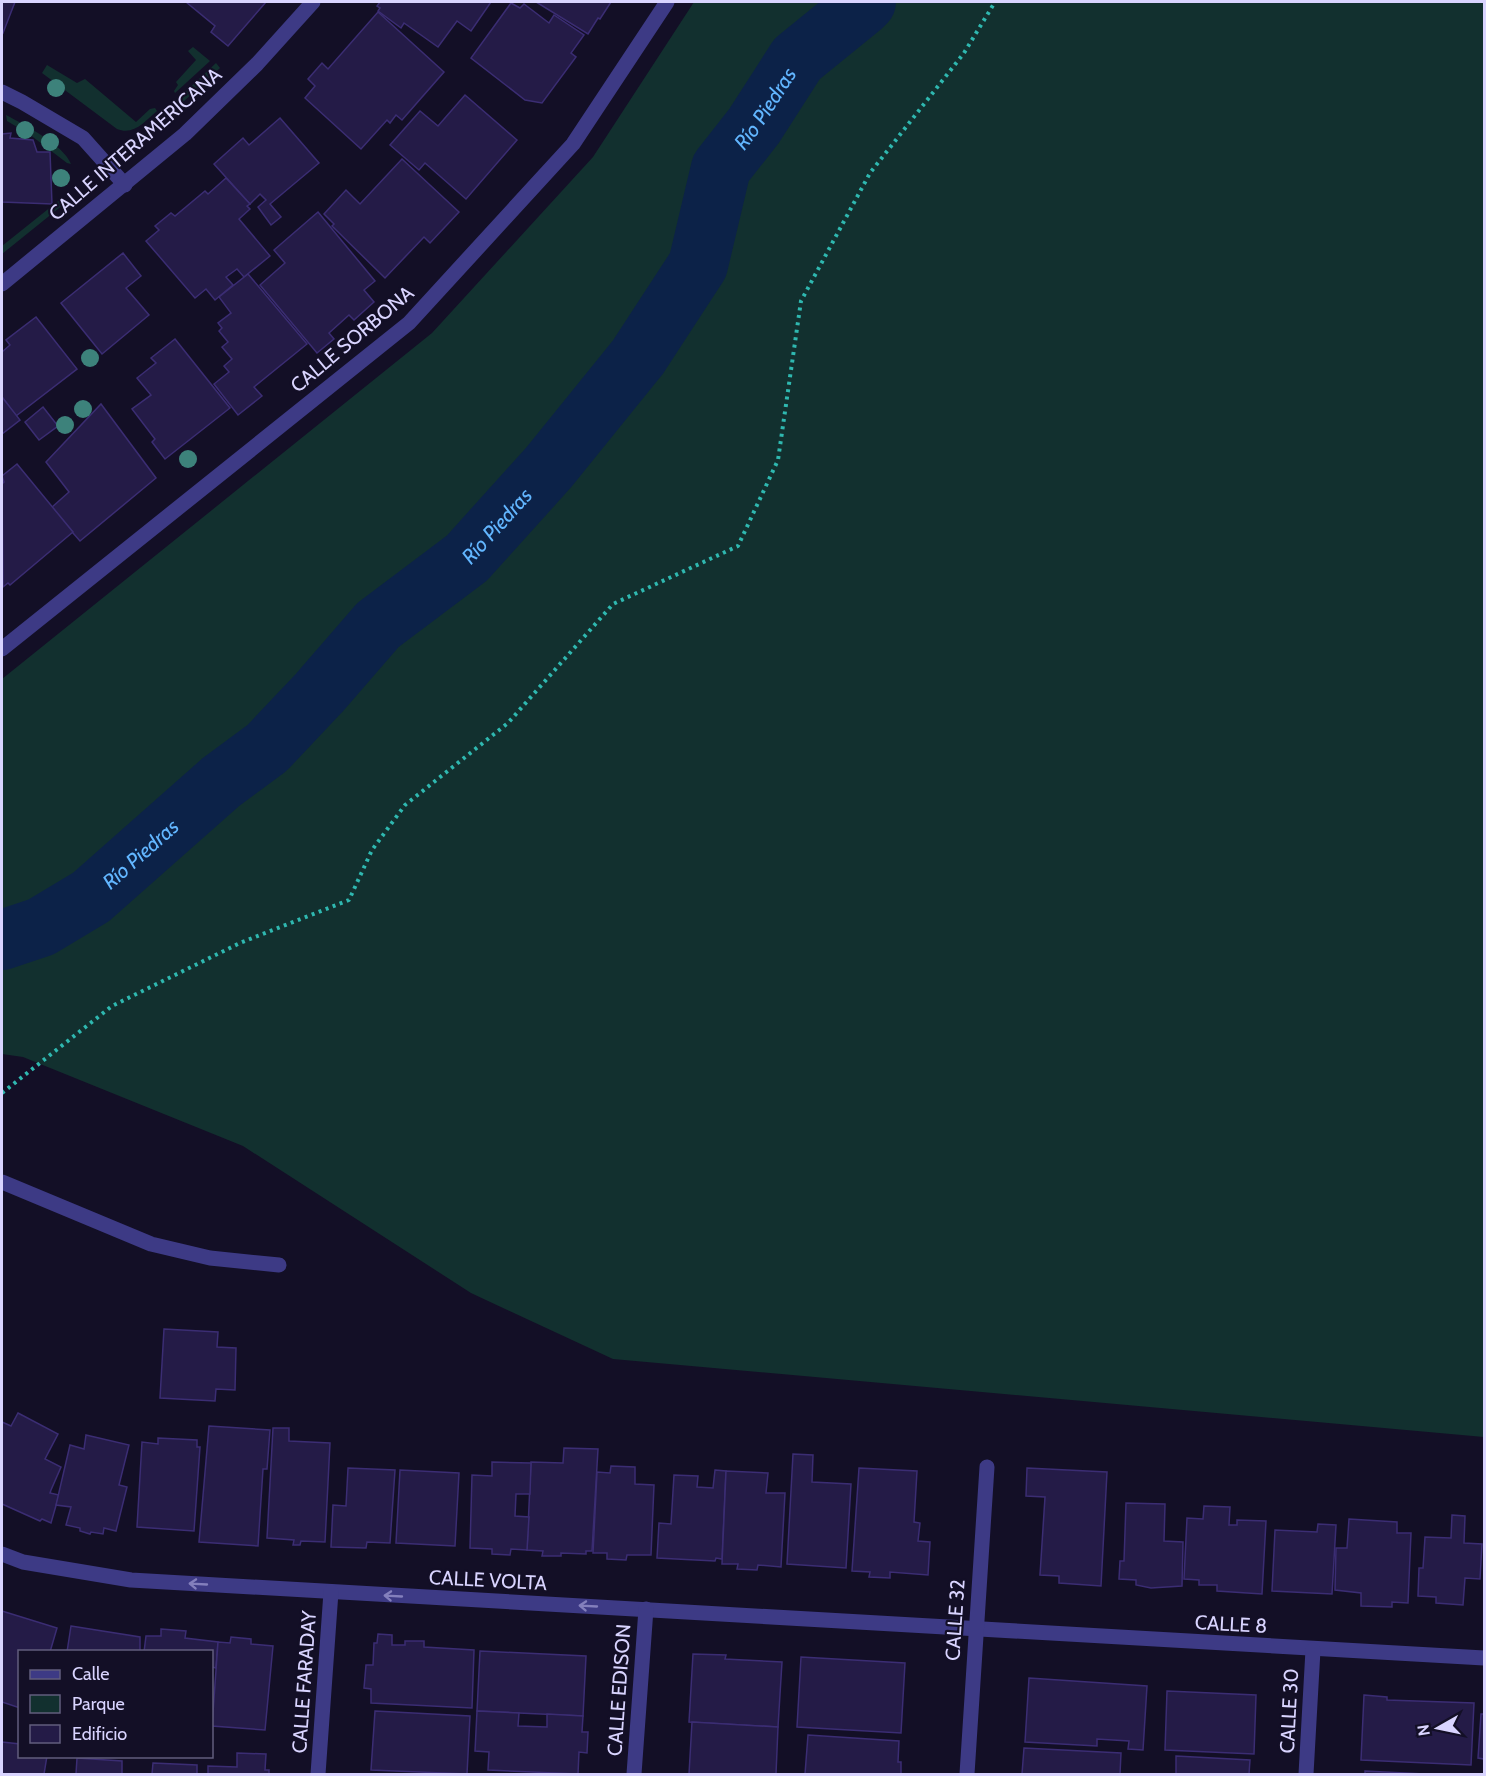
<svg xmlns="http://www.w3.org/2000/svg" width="1486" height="1776" font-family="Cabin,sans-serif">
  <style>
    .green { fill: #12302f }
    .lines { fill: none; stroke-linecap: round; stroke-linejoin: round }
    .river { stroke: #0c2248; stroke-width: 60 }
    .building { fill: #241b47; stroke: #3b2d73; stroke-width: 1.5 }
    .path { stroke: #2fb8b0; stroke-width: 4; stroke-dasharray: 3 4.5; stroke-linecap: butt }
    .street { stroke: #3d3a85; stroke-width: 15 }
    .tree { fill: #3d827b }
    .oneway { stroke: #837fbc }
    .labels { text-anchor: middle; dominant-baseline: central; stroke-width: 4.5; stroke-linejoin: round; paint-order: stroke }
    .street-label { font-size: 20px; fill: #d9d4ff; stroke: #130f26 }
    .water-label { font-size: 21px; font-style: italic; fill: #62b6ff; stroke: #130f26 }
  </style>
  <rect width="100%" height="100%" fill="#130f26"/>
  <g class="green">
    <polygon points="694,2 1484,2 1484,1437 613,1359 471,1293 243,1146 23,1057 2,1054 2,679 432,333 593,157"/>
    <polygon points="193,47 210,61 175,93 174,91 178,85 176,82 196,60 188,51"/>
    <polygon points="216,63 220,68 145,137 146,129"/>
    <path d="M47 65 77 83 85 79 136 122 150 109 155 108 157 111C145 121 134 136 117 129L42 73Z"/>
    <path d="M6 115C23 124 64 145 71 164L67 163 29 134 7 121Z"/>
    <polygon points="62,198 69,200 2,254 2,246"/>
  </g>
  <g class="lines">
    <path class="river" id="s1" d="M2 940 41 927 91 897 221 782 267 748 319 693 378 625 467 558 549 467 638 357 698 265 721 168 754 126 797 59 861 7 866 2"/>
  </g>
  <g class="building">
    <polygon points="2,2 15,2 3,33 2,32"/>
    <polygon points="186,2 266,2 228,46 211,32 215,26"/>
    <polygon points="380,2 491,2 471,31 457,21 438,47 404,23 401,28 378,11 380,8 377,6"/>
    <polygon points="536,2 611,2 600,19 598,18 588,34"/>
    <polygon points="511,3 520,8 524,4 549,23 554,15 584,35 571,53 576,57 542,103 525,100 471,58"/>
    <polygon points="378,12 444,72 402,120 396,115 390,123 387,120 361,149 305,98 315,86 308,79 322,63 328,69"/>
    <polygon points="465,95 517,140 466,199 425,163 419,170 390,145 420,111 438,126"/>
    <polygon points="280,118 319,163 270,204 281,217 271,225 258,207 266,200 260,194 250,204 214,164 243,138 249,145"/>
    <polygon points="11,133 10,138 33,140 37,152 50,152 52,204 2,202 2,134"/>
    <polygon points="402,159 459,212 430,243 424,237 385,278 332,226 334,224 324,214 346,190 360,204"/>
    <polygon points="226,178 250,204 247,206 250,209 239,219 270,256 244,277 237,269 226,277 233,285 215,300 206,289 195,298 146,241 159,230 155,226 171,213 175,216 205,191 208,194"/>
    <polygon points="318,212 375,281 364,290 374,302 354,320 349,315 329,333 334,339 317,353 260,285 285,263 274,250"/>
    <polygon points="123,253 141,276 126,288 149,315 102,354 61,303"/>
    <polygon points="248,274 307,344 254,387 262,396 238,415 214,384 229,372 224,366 232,359 222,347 228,342 219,331 222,328 218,323 231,313 219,297"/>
    <polygon points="36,317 77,369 16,416 2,397 2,352 10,345 6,340"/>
    <polygon points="175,339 230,408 165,459 152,442 155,439 132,409 151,395 137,378 156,363 151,358"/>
    <polygon points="2,397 20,420 2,434"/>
    <polygon points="101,404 156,478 80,541 51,508 69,492 46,462"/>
    <polygon points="43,407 58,426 39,440 25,422"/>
    <polygon points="17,464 73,532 10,585 8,583 3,587 2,484 4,482 2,476"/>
    <polygon points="164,1329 218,1332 217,1347 236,1348 235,1390 216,1389 215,1401 160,1398"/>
    <polygon points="18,1413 58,1434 45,1459 61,1467 51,1490 50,1493 59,1495 51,1523 42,1519 40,1521 2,1504 2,1422 11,1426"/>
    <polygon points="209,1426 270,1430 267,1469 263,1469 258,1546 199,1542"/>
    <polygon points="273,1428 289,1428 289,1441 330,1443 325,1542 301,1541 300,1545 293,1545 294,1540 267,1538"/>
    <polygon points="86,1435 129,1445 119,1485 127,1487 116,1531 104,1528 103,1534 91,1532 90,1534 80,1531 80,1528 66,1525 71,1507 56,1505 70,1445 84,1449"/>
    <polygon points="158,1438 197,1440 197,1447 200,1447 194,1531 137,1527 142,1442 158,1444"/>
    <polygon points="564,1448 598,1449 592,1551 586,1551 586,1554 561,1553 561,1556 542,1556 543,1551 527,1550 531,1462 563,1463"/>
    <polygon points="793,1454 813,1455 812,1482 851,1484 846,1568 787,1564"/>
    <polygon points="492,1462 531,1463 530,1494 516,1494 515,1516 529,1517 527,1550 511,1549 510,1555 492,1554 492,1549 470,1548 472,1475 492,1476"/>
    <polygon points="611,1466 635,1467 635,1484 654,1485 651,1555 627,1555 626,1560 607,1559 607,1553 593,1553 597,1472 610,1473"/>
    <polygon points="348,1468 395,1470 390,1543 367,1542 366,1548 331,1547 333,1505 346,1506"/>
    <polygon points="859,1468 917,1471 914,1522 920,1523 918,1541 930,1542 928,1575 890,1572 890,1578 869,1577 870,1572 852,1571"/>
    <polygon points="1027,1468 1107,1472 1101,1586 1059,1583 1059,1576 1040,1575 1045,1497 1026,1496"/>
    <polygon points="400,1470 459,1473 455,1546 396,1543"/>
    <polygon points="715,1470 726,1471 722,1559 716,1558 715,1561 657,1558 659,1523 671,1524 674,1475 698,1476 697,1487 713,1488"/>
    <polygon points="726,1471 768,1473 766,1493 785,1493 781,1567 758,1565 757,1570 737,1569 738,1564 722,1564"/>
    <polygon points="1126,1503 1165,1504 1164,1541 1183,1542 1182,1586 1151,1588 1136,1585 1136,1580 1119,1579 1120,1561 1124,1561"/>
    <polygon points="1204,1506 1230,1507 1229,1525 1237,1525 1237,1520 1266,1521 1262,1594 1217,1591 1217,1585 1199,1585 1199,1580 1184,1579 1187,1518 1203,1519"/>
    <polygon points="1452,1515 1465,1516 1464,1543 1482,1544 1480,1579 1465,1578 1463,1605 1436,1603 1436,1597 1418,1596 1419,1568 1423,1568 1425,1537 1451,1538"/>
    <polygon points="1349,1519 1397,1522 1397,1533 1411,1533 1408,1603 1392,1602 1392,1607 1361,1606 1361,1593 1335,1590 1336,1548 1347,1548"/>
    <polygon points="1318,1524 1336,1525 1332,1594 1272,1591 1275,1530 1317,1532"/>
    <polygon points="2,1611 57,1628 50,1652 20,1652 20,1708 2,1702"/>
    <polygon points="71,1626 140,1637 140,1652 67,1652"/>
    <polygon points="161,1629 186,1631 185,1638 218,1642 216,1668 212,1667 212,1652 144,1652 146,1636 161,1636"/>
    <polygon points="378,1634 392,1635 392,1645 405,1645 405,1641 424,1641 424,1647 474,1650 472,1708 371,1703 371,1689 364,1688 366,1665 373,1665 374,1643 377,1643"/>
    <polygon points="231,1637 251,1639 251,1644 273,1646 265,1730 212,1726 218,1642 230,1643"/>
    <polygon points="480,1651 586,1656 583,1716 477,1711"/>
    <polygon points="693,1654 726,1655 725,1659 782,1662 778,1727 689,1722"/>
    <polygon points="801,1657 905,1663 901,1733 797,1727"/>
    <polygon points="1029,1678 1147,1686 1143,1750 1128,1749 1129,1741 1097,1739 1097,1746 1025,1742"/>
    <polygon points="1167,1691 1256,1695 1254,1754 1165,1750"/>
    <polygon points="1364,1695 1387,1697 1387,1700 1474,1703 1471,1765 1361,1760"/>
    <polygon points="375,1711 470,1716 467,1774 371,1770"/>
    <polygon points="477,1711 519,1713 518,1726 547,1727 547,1714 583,1716 582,1732 588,1732 587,1753 579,1752 578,1774 488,1770 489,1752 475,1751"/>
    <polygon points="1481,1714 1484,1714 1484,1759 1478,1758"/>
    <polygon points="692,1722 778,1727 776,1774 689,1774"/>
    <polygon points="808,1735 899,1741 898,1762 901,1762 901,1774 805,1774"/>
    <polygon points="2,1742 20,1744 20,1756 47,1756 44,1774 2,1774"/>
    <polygon points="1024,1748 1121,1753 1120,1774 1022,1774"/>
    <polygon points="237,1753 266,1754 265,1770 269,1770 269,1774 208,1774 208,1766 237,1767"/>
    <polygon points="1176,1756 1250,1760 1249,1774 1176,1774"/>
    <polygon points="77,1758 122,1761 122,1774 76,1774"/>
    <polygon points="153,1763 197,1765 197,1774 152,1774"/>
    <polygon points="1365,1771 1425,1774 1365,1774"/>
  </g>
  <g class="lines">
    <polyline class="path" points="2,1093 112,1006 240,943 349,900 372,850 405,805 508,723 613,604 738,546 778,460 801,301 870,173 964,53 995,2"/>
    <g class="street">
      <polyline points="2,92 22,102 83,138 125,185"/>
      <polyline points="2,284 185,134 257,64 313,2"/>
      <polyline points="2,649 409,323 573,144 667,2"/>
      <polyline points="2,1182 151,1244 210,1258 279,1265"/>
      <polyline points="2,1554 23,1562 131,1580 1484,1658"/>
      <polyline points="318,1774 331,1592"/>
      <polyline points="634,1774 646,1609"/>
      <polyline points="967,1774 987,1467"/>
      <polyline points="1306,1774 1313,1650"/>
    </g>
  </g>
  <g class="tree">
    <circle cx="56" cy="88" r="9"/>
    <circle cx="25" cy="130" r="9"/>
    <circle cx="50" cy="142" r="9"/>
    <circle cx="61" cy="178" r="9"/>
    <circle cx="90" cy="358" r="9"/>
    <circle cx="83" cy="409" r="9"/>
    <circle cx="65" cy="425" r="9"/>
    <circle cx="188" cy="459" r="9"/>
  </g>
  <defs><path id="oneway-shaft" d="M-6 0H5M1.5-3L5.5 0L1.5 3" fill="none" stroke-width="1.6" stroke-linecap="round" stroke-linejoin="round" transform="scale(1.5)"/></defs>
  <g class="oneway">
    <use href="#oneway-shaft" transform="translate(198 1584) rotate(-177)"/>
    <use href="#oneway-shaft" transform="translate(393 1596) rotate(-177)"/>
    <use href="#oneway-shaft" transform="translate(588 1606) rotate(-177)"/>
  </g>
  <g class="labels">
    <g class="street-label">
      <text transform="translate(135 144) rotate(-41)">CALLE INTERAMERICANA</text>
      <text transform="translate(352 339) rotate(-40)">CALLE SORBONA</text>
      <text transform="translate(488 1580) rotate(3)">CALLE VOLTA</text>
      <text transform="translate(955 1620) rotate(-86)">CALLE 32</text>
      <text transform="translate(1231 1624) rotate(3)">CALLE 8</text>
      <text transform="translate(304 1682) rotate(-86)">CALLE FARADAY</text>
      <text transform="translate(619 1690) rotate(-86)">CALLE EDISON</text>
      <text transform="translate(1289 1711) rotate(-87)">CALLE 30</text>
    </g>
    <g class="water-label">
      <text stroke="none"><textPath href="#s1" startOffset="1155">Río Piedras</textPath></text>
      <text stroke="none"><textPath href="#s1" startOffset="651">Río Piedras</textPath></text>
      <text stroke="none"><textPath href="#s1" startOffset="165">Río Piedras</textPath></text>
    </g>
  </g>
  <rect width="1486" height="1776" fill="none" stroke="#d9d4ff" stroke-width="6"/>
  <rect x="18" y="1650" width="195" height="108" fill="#130f26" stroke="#625e7d" stroke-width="1.5"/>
  <rect x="30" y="1670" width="30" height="9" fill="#3d3a85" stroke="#625e7d" stroke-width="1.5"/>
  <text x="72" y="1680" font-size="18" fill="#d9d4ff">Calle</text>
  <rect x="30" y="1695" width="30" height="18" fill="#12302f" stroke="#625e7d" stroke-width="1.5"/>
  <text x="72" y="1710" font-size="18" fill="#d9d4ff">Parque</text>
  <rect x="30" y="1725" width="30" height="18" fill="#241b47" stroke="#625e7d" stroke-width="1.5"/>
  <text x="72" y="1740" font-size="18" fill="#d9d4ff">Edificio</text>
  <g transform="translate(1438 1728) rotate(261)" stroke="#130f26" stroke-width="4.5" paint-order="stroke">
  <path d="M0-4.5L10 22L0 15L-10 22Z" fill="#d9d4ff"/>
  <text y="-9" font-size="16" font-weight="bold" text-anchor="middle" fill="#d9d4ff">N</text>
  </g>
</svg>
